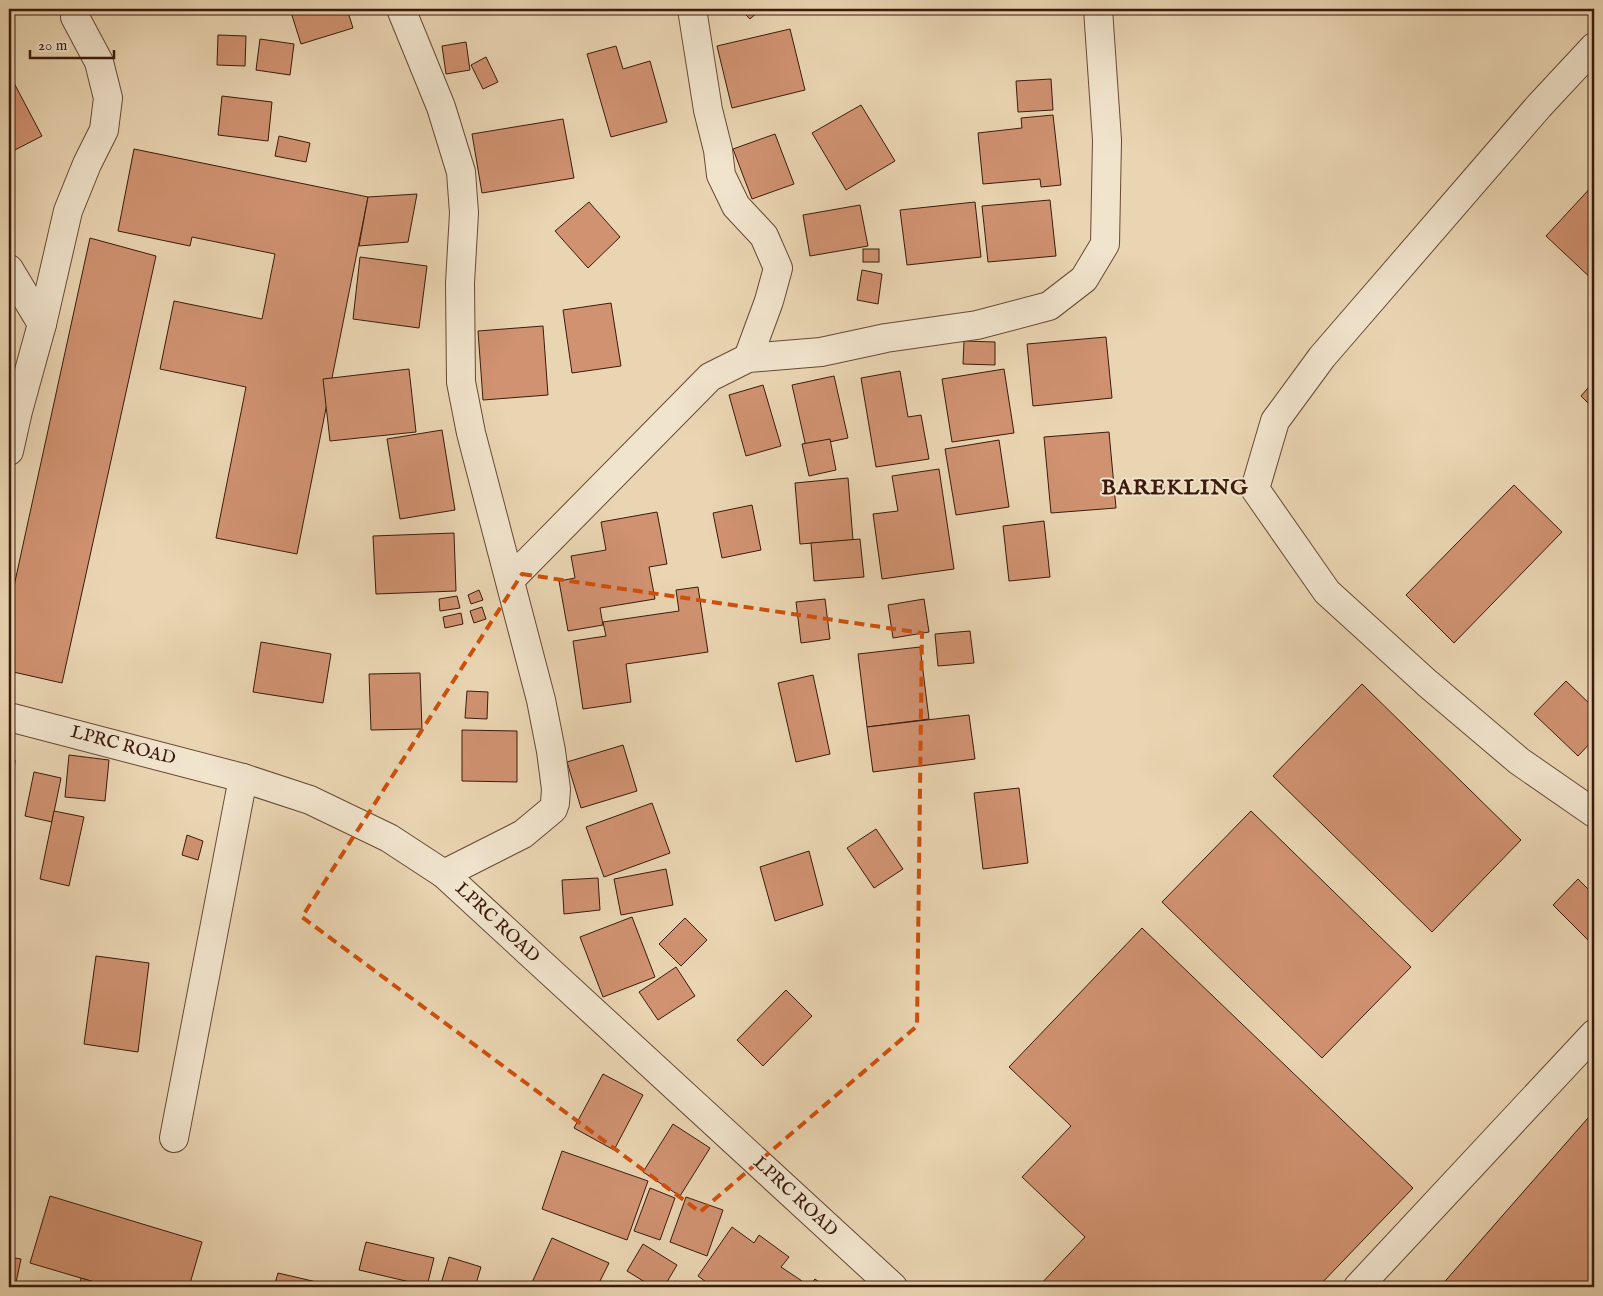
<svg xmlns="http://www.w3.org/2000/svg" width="1603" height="1296" font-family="'IM FELL English',serif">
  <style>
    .building { fill: #d09271; stroke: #3b1a0b }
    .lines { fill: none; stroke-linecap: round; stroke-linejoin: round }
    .minor-casing { stroke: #674935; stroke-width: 30 }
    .minor { stroke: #f1e4cd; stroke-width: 28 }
    .marked { fill: none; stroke: #ce500c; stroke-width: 4; stroke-dasharray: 10 6; stroke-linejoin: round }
    .labels { text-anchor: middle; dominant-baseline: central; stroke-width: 4; stroke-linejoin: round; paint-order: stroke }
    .street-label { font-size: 18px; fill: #3b1a0b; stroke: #f1e4cd }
    .district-label { font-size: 22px; font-weight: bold; letter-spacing: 1px; fill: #3b1a0b; stroke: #f1e4cd }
  </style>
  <rect width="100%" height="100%" fill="#ead5b2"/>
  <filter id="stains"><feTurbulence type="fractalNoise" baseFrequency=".004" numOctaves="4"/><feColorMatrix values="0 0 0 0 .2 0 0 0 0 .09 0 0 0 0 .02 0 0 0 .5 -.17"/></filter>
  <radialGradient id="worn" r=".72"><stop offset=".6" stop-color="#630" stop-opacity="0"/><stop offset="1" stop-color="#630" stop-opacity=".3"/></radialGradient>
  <g class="building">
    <polygon points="290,9 347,9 353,28 301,44"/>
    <polygon points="740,9 761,9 750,19"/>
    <polygon points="790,29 805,90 732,108 717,46"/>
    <polygon points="218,35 246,36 245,66 217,65"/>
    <polygon points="260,39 294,44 290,75 256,70"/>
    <polygon points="466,42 470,70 446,74 442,46"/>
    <polygon points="616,46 623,69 650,61 667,122 611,137 587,54"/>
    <polygon points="486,57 498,82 483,89 471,65"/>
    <polygon points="1051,79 1053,110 1018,112 1016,81"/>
    <polygon points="14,83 42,136 9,153 9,86"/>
    <polygon points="222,96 272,102 268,141 218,135"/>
    <polygon points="861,105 895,161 846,190 812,133"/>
    <polygon points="1053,115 1061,185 1041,187 1040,179 983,184 978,133 1022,128 1021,118"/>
    <polygon points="563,119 574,178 482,193 472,134"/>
    <polygon points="775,134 794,184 752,199 733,149"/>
    <polygon points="279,136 310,143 306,162 275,156"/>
    <polygon points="134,149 368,197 297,554 216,538 246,387 160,369 174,301 262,319 275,254 192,237 190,246 118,231"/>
    <polygon points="1594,184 1594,281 1546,236"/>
    <polygon points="417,194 408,242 359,246 368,197"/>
    <polygon points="1050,200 1056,256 988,262 982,206"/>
    <polygon points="589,202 620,237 588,268 555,231"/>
    <polygon points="975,202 981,257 907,265 900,210"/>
    <polygon points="860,205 868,246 810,256 803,215"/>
    <polygon points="90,238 156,256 62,683 9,671 9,609"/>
    <rect x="863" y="249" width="16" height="13"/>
    <polygon points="360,257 427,266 419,328 353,319"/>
    <polygon points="862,270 882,274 878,304 857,300"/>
    <polygon points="611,303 621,366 572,373 563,310"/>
    <polygon points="543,326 548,395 483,400 478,331"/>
    <polygon points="1106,337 1112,398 1033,406 1027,344"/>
    <polygon points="964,341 995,342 995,365 963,364"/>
    <polygon points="409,369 416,432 330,441 323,379"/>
    <polygon points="1004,369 1014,433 952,442 942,379"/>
    <polygon points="900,371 908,417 921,415 929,459 876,467 861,378"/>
    <polygon points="834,376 848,438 806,447 792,385"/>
    <polygon points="1594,381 1594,409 1581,396"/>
    <polygon points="763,385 781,446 746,456 729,395"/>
    <polygon points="442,430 455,510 400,519 387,439"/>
    <polygon points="1109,432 1116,508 1051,513 1044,437"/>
    <polygon points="830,439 836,470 809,476 802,444"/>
    <polygon points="999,440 1009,507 956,515 945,449"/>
    <polygon points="939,469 954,569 882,579 873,514 898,511 892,476"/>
    <polygon points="848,478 853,540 800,544 795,483"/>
    <polygon points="1514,485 1562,532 1454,643 1406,595"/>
    <polygon points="752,505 761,550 722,558 713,513"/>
    <polygon points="657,512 667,564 649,567 655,599 600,608 603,625 568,631 559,581 575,578 571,556 606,550 601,522"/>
    <polygon points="1044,521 1050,577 1009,581 1003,526"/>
    <polygon points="454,533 456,591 376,594 373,536"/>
    <polygon points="860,539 864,577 814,581 811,543"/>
    <polygon points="698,587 708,652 626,664 631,702 583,709 573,641 606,636 603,622 679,611 676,590"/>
    <polygon points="479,590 483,600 471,604 468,595"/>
    <polygon points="457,596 460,608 440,611 439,599"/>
    <polygon points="825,599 830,639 801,643 796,602"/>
    <polygon points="924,599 929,632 893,638 888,605"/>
    <polygon points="482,607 486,619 474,623 470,611"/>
    <polygon points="461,613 463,624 445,628 443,617"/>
    <polygon points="970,631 974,663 938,666 935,634"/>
    <polygon points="261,642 331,654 323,703 253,692"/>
    <polygon points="920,647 929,719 867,727 858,654"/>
    <polygon points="420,673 422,729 371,730 369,674"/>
    <polygon points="813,675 830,754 796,762 778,683"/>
    <polygon points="1566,681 1594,708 1594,739 1578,756 1534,714"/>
    <polygon points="1362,684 1521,840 1432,932 1273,776"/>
    <polygon points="467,691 488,692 487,719 465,718"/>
    <polygon points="969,715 975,759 873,772 867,727"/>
    <polygon points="462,730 517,731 517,782 462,781"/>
    <polygon points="623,745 637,791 581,808 567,762"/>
    <polygon points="69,755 109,760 105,801 65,797"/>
    <polygon points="9,760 15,760 11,809 9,808"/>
    <polygon points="34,772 61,778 52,822 25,816"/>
    <polygon points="1019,788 1028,863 983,869 974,793"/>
    <polygon points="652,803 670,853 604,877 586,827"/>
    <polygon points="54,811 84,817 69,886 40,879"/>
    <polygon points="1251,811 1411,967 1322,1058 1162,902"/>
    <polygon points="876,829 903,869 874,888 847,848"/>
    <polygon points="187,835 203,841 198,860 182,855"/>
    <polygon points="809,851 823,905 775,921 760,867"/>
    <polygon points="666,869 673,905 621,915 614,879"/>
    <polygon points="598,878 600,910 564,914 562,880"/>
    <polygon points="1578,879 1594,895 1594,946 1553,905"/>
    <polygon points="632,917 655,977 603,997 580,937"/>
    <polygon points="685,918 707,940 681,966 659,944"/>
    <polygon points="1142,928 1413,1188 1318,1287 1041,1287 1039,1286 1085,1237 1022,1177 1071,1126 1009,1067"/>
    <polygon points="96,956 149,963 138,1052 84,1044"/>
    <polygon points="676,967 695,996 658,1020 639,992"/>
    <polygon points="786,990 812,1016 763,1066 737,1040"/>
    <polygon points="603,1074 643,1095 614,1150 574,1128"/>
    <polygon points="1588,1118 1594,1123 1594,1287 1440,1287"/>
    <polygon points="673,1124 710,1148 680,1196 643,1172"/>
    <polygon points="562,1151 648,1181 627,1240 542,1209"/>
    <polygon points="650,1188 675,1198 660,1240 634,1231"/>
    <polygon points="50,1196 202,1242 189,1287 111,1287 30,1263"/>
    <polygon points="686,1197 723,1210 707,1256 670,1242"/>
    <polygon points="732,1227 754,1243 759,1235 789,1257 781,1267 802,1281 797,1287 713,1287 698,1276"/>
    <polygon points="552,1238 609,1263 597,1287 530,1287"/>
    <polygon points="366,1242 434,1258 427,1286 359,1270"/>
    <polygon points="643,1244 677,1265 664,1287 653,1287 627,1271"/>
    <polygon points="9,1257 21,1259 15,1287 9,1287"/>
    <polygon points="449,1257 481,1267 475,1287 440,1287"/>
    <polygon points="278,1273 334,1286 334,1287 274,1287"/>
    <polygon points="81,1278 111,1287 79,1287"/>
    <polygon points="815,1279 826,1287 808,1287"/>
    <polygon points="611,1281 626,1287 608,1287"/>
    <polygon points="675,1281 691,1287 672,1287"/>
  </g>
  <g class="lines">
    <defs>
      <g id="minor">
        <polyline points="401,9 441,107 461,172 464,213 460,283 461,382 471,433 541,700 551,751 556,789 555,803 553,809 523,834 444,874"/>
        <polyline points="692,9 708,110 718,150 721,175 736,206 764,236 778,268 769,301 748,358"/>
        <polyline points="1594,47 1539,106 1322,357 1275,421 1255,489 1327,592 1427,683 1519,761 1594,813"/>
        <polyline points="9,269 42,324"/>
        <polyline points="9,451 18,411 42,324 68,211 87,164 104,130 108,98 99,62 75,17"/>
        <polyline points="510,580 710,377 748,358 821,352 886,338 977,325 1049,306 1084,279 1105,244 1107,140 1098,9"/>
        <polyline points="9,717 243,778 310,800 389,838 444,874 893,1287"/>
        <polyline points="174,1138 243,778"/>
        <polyline points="1358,1287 1594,1034"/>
      </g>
    </defs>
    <use href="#minor" class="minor-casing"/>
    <use href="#minor" class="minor"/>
  </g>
  <path class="marked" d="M522 574 922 633 917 1026 700 1212 302 917Z"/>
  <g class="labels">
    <g class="street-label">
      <text transform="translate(123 746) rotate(15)">LPRC ROAD</text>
      <text transform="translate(497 923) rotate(43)">LPRC ROAD</text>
      <text transform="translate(795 1197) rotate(43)">LPRC ROAD</text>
    </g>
    <g class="district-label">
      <text x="1175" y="488">BAREKLING</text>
    </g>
  </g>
  <rect width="1603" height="1296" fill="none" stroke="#ead5b2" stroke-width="30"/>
  <rect x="10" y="10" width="1583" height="1276" fill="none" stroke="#3b1a0b" stroke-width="2.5"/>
  <rect x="15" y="15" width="1573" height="1266" fill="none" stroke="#3b1a0b"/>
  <path d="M30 50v8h84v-8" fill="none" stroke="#3b1a0b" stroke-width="2.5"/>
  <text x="38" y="50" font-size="15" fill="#3b1a0b" stroke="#f1e4cd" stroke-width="4" paint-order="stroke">20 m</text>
  <rect width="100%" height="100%" filter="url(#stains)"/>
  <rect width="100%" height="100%" fill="url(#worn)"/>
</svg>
